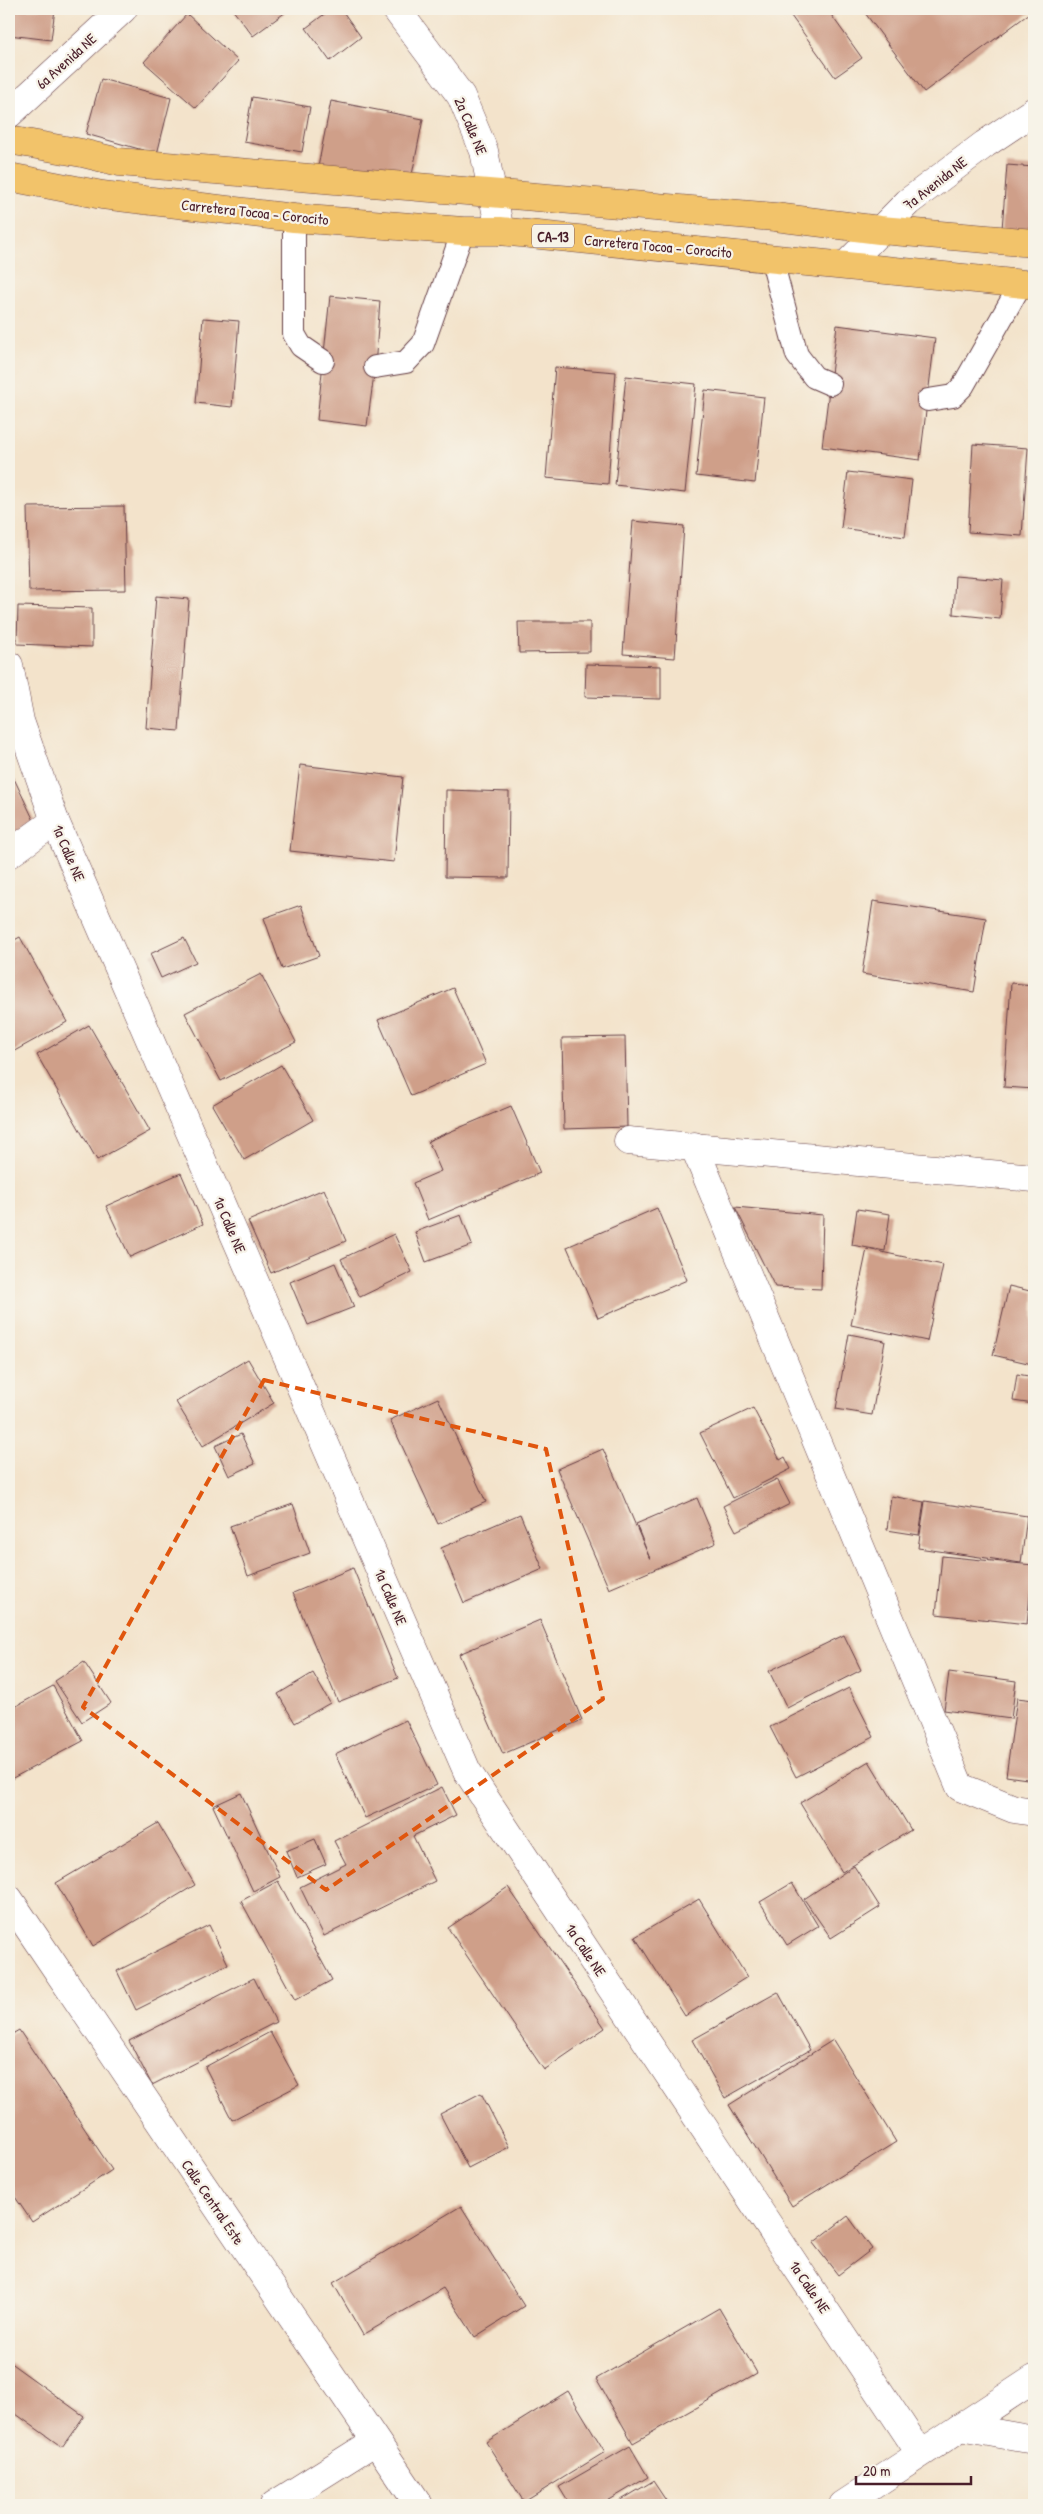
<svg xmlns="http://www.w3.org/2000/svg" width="1043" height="2514" font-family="'Patrick Hand',sans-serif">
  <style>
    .building { fill: #cf9f89 }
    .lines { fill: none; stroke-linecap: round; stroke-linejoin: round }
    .lane-casing { stroke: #633c43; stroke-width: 24 }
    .street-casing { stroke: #633c43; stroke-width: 29 }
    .primary-casing { stroke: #633c43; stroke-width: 29 }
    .lane { stroke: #fff; stroke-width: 22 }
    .street { stroke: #fff; stroke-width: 28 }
    .primary { stroke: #f2c36a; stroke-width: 28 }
    .marked { fill: none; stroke: #e0560e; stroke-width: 4; stroke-dasharray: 10 6; stroke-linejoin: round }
    .labels { text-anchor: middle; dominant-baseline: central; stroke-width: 4.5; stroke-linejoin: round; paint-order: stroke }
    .shield { fill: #f7f3e8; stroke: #7e5f64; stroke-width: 1 }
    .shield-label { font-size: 14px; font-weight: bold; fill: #4a1f2b }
    .street-label { font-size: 15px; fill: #4a1f2b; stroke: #f7f3e8 }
  </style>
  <rect width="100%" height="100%" fill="#f7f3e8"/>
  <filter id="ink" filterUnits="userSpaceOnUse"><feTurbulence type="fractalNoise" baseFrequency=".02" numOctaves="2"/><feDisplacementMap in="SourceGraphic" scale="10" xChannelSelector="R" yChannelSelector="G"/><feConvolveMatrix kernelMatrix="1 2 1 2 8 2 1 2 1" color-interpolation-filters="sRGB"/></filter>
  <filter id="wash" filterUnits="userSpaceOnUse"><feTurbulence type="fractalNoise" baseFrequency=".0096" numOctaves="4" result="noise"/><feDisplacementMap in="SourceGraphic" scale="20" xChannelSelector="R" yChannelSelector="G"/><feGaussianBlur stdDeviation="1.12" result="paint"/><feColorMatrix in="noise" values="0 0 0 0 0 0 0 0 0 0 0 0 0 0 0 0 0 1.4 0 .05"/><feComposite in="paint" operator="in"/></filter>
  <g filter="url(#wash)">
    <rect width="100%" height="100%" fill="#f3e3cb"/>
    <g id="blocks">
      <g class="building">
        <polygon points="9,9 55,9 51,40 9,35"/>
        <polygon points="232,9 290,9 253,36"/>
        <polygon points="331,9 341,9 361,37 330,61 306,28"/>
        <polygon points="801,9 827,9 862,58 835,77 791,16"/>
        <polygon points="862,9 1034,9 1034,10 924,92"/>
        <polygon points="187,14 238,61 196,108 144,62"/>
        <polygon points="101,79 171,98 157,154 86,134"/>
        <polygon points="252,97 310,107 302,152 244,142"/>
        <polygon points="331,101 423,119 410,185 318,167"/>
        <polygon points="1007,165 1034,167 1034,232 1002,229"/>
        <polygon points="330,296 380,301 375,367 367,426 317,420"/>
        <polygon points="203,318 239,321 232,407 196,403"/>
        <polygon points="837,325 935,338 920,460 822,447"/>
        <polygon points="555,367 616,372 608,484 546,478"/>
        <polygon points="626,376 696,384 685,493 615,485"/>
        <polygon points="705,390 764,397 755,483 696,476"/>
        <polygon points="973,444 1028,448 1022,536 968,532"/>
        <polygon points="848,472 912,480 905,537 841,528"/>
        <polygon points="124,506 126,590 29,591 27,507"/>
        <polygon points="633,521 684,526 675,658 623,654"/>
        <polygon points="955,576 1003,580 1000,619 953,614"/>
        <polygon points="156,596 189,599 179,731 146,728"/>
        <polygon points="18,606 92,608 92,647 17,644"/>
        <polygon points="518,622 590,622 590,652 519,653"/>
        <polygon points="586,664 661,666 661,699 585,697"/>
        <polygon points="300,765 403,777 394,862 290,851"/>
        <polygon points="9,768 36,825 9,838"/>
        <polygon points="446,790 509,792 508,878 445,877"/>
        <polygon points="873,901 986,918 974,992 862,974"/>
        <polygon points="301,905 319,956 282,969 264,918"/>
        <polygon points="20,937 67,1022 9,1054 9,943"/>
        <polygon points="184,938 196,962 161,978 150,954"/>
        <polygon points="261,974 296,1042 221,1081 185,1013"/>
        <polygon points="1011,983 1034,985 1034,1089 1004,1087"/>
        <polygon points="453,988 486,1064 411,1096 378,1020"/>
        <polygon points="89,1025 150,1131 97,1160 37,1055"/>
        <polygon points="625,1037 627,1127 564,1129 562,1038"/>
        <polygon points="281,1065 313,1120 244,1160 212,1105"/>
        <polygon points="511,1106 540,1173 428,1220 413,1183 441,1171 428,1141"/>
        <polygon points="181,1173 203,1224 130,1257 106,1206"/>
        <polygon points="324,1189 346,1241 271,1273 248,1221"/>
        <polygon points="735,1207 823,1215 821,1289 775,1287"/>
        <polygon points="657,1208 687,1280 598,1318 567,1247"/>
        <polygon points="857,1209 890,1214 885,1251 852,1245"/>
        <polygon points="461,1215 472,1245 426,1262 415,1232"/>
        <polygon points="394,1234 412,1272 360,1297 341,1259"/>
        <polygon points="867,1249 943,1265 927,1341 851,1325"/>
        <polygon points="335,1263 354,1307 308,1325 290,1282"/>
        <polygon points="1009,1286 1034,1292 1032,1364 993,1355"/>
        <polygon points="849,1334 885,1341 872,1415 836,1409"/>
        <polygon points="248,1359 274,1403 203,1446 176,1402"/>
        <polygon points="1017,1374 1034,1377 1034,1404 1013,1401"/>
        <polygon points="438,1398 486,1502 438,1524 390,1420"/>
        <polygon points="753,1408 780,1460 785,1457 791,1469 733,1498 700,1433"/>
        <polygon points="241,1434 255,1464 229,1476 215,1446"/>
        <polygon points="603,1449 650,1559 636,1524 697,1498 716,1543 609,1589 557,1469"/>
        <polygon points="777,1479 790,1504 736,1531 723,1506"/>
        <polygon points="891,1496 924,1502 919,1535 887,1530"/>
        <polygon points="925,1501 1027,1516 1021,1563 918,1548"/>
        <polygon points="293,1504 310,1553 248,1576 230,1526"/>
        <polygon points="520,1514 543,1569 464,1603 441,1548"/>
        <polygon points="942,1556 1033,1565 1027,1624 936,1614"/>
        <polygon points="353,1568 398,1678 338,1702 293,1593"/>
        <polygon points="540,1620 582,1720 503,1754 459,1654"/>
        <polygon points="844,1635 861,1670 787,1708 769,1671"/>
        <polygon points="84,1662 111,1703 82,1722 55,1681"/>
        <polygon points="949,1672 1016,1681 1011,1719 944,1710"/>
        <polygon points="313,1673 330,1703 295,1723 278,1694"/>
        <polygon points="53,1686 83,1741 9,1780 9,1710"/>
        <polygon points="849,1688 874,1737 796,1777 770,1727"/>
        <polygon points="1017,1698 1034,1700 1034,1780 1006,1776"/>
        <polygon points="406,1720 437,1785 365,1818 335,1754"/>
        <polygon points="869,1761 911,1830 842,1872 800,1803"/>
        <polygon points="442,1787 456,1815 413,1836 435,1881 324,1936 300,1887 346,1864 334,1841"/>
        <polygon points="241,1793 280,1877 253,1891 213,1806"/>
        <polygon points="158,1823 195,1885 93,1946 56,1883"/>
        <polygon points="315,1839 326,1864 297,1877 286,1851"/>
        <polygon points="854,1866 880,1907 831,1938 804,1899"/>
        <polygon points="278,1881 332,1980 295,2000 241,1901"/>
        <polygon points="792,1883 818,1926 787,1945 760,1902"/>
        <polygon points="508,1887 605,2028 544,2070 448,1928"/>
        <polygon points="699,1899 747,1977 685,2016 635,1937"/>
        <polygon points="209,1925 228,1964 136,2010 117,1971"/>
        <polygon points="254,1978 276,2022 152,2085 129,2041"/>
        <polygon points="778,1992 810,2050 725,2098 692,2040"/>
        <polygon points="19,2030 112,2170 32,2222 9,2188 9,2036"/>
        <polygon points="270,2032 299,2085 232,2120 205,2067"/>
        <polygon points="833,2040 896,2142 792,2206 729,2105"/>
        <polygon points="481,2093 509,2147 468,2168 440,2114"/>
        <polygon points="461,2206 524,2306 475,2337 443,2288 363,2335 333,2283"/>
        <polygon points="848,2216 872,2249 838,2275 813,2243"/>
        <polygon points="719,2308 757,2373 633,2443 596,2379"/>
        <polygon points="9,2362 84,2416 62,2447 9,2409"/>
        <polygon points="568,2391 605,2452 524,2502 486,2442"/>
        <polygon points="630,2446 648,2477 601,2505 570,2505 559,2487"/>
        <polygon points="653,2481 669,2505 620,2505 618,2502"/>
      </g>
    </g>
  </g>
  <g filter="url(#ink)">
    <use href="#blocks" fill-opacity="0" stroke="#633c43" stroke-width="1"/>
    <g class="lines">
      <defs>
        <g id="lane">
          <polyline points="294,218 294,334 301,346 323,361"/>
          <polyline points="771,257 797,355 814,377 830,384"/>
          <polyline points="375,367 406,362 423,344 463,231"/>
          <polyline points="928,400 953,396 963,386 1022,282"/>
        </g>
        <g id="street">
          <polyline points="396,9 461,96 484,151 500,231"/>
          <polyline points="9,114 123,9"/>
          <polyline points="846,265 908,202 985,144 1034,111"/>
          <polyline points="9,665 20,721 55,821 467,1771 920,2453"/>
          <polyline points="9,854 55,821"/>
          <polyline points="628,1141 1034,1178"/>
          <polyline points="694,1146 960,1787 1014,1809 1034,1812"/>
          <polyline points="9,1899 419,2505"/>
          <polyline points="961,2427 1034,2440"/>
          <polyline points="274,2505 374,2442"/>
          <polyline points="843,2505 1034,2379"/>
        </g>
        <g id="primary">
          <polyline points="9,140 82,153 119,162 775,217 880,230 1034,243"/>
          <polyline points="9,177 102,195 294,218 463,231 500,231 1034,285"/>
        </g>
      </defs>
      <use href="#lane" class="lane-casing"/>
      <use href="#street" class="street-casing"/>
      <use href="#primary" class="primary-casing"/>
      <use href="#lane" class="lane"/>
      <use href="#street" class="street"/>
      <use href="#primary" class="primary"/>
    </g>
  </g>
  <path class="marked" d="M264 1380 546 1449 603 1699 326 1890 83 1707Z"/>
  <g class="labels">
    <rect class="shield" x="532" y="224.5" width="42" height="23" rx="4"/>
    <g class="shield-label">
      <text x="553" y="236">CA-13</text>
    </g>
    <g class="street-label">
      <text transform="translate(66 61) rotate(-42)">6a Avenida NE</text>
      <text transform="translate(471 126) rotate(67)">2a Calle NE</text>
      <text transform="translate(935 183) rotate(-38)">7a Avenida NE</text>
      <text transform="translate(255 212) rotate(6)">Carretera Tocoa - Corocito</text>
      <text transform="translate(658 246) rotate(5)">Carretera Tocoa - Corocito</text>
      <text transform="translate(69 853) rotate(67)">1a Calle NE</text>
      <text transform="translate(230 1225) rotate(67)">1a Calle NE</text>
      <text transform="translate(391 1597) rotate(67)">1a Calle NE</text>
      <text transform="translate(586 1950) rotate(56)">1a Calle NE</text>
      <text transform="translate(213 2202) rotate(56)">Calle Central Este</text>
      <text transform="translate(810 2287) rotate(56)">1a Calle NE</text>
    </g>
  </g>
  <rect width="1043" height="2514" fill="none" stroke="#f7f3e8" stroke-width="30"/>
  <path d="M856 2476v8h115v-8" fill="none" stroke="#4a1f2b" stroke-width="2.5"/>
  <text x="863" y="2476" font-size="15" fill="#4a1f2b" stroke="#f7f3e8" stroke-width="4" paint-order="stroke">20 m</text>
</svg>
